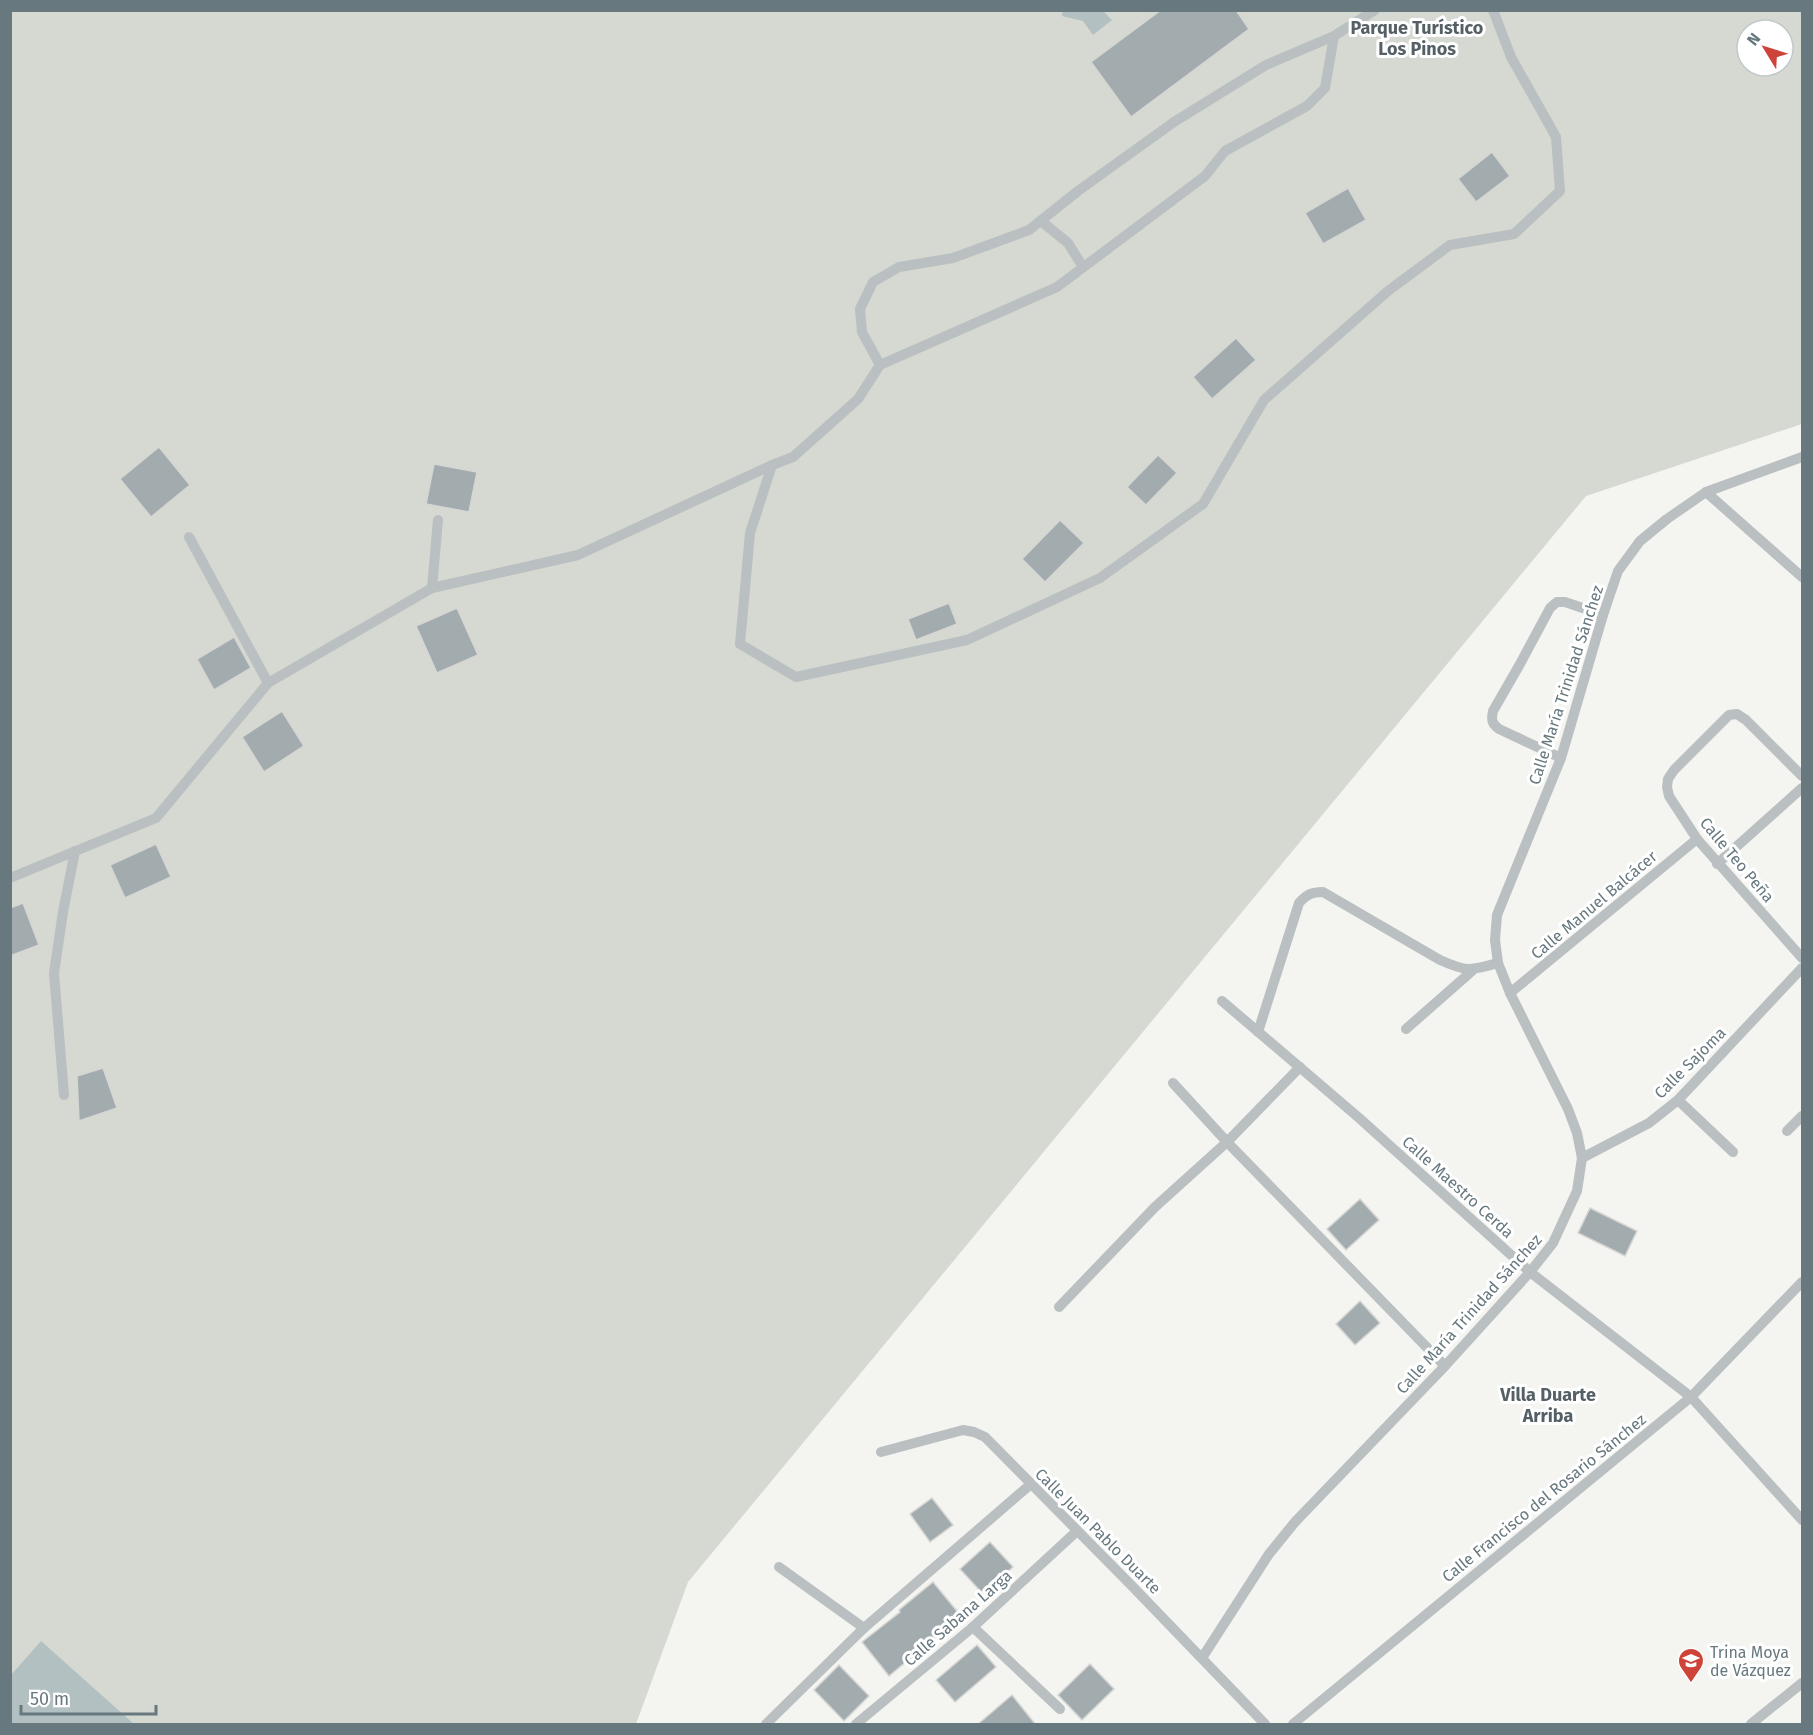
<svg xmlns="http://www.w3.org/2000/svg" width="1813" height="1735" font-family="'Fira Sans',sans-serif">
  <style>
    .green { fill: #d5d9d1; fill-rule: evenodd }
    .water { fill: #b2c0c2 }
    .building { fill: #a2abae; stroke: #d6d6d4; stroke-width: 1.5 }
    .lines { fill: none; stroke-linecap: round; stroke-linejoin: round }
    .minor { stroke: #babfc1; stroke-width: 10 }
    .labels { text-anchor: middle; dominant-baseline: central; stroke-width: 6; stroke-linejoin: round; paint-order: stroke }
    .street-label { font-size: 16px; fill: #67787f; stroke: #fff }
    .poi-label { font-size: 16px; fill: #67787f; stroke: #fff; text-anchor: start }
    .neighbourhood-label { font-size: 18px; font-weight: bold; fill: #546065; stroke: #fff }
  </style>
  <rect width="100%" height="100%" fill="#f4f4f1"/>
  <path class="green" d="M11 11H1802V424L1586 496 688 1582 636 1724H11ZM1747 30H1783V66H1747Z"/>
  <g class="water">
    <polygon points="1063,11 1103,11 1112,20 1093,35 1083,21 1062,16"/>
    <polygon points="41,1641 134,1724 11,1724 11,1675"/>
  </g>
  <g class="building">
    <polygon points="1161,10 1236,10 1249,29 1131,117 1091,62"/>
    <polygon points="1492,152 1510,176 1476,202 1458,179"/>
    <polygon points="1348,188 1366,220 1323,244 1305,213"/>
    <polygon points="1236,338 1256,360 1212,399 1193,377"/>
    <polygon points="159,447 190,485 151,517 120,479"/>
    <polygon points="1158,455 1177,473 1146,505 1127,487"/>
    <polygon points="434,464 477,472 469,512 426,504"/>
    <polygon points="1060,520 1084,543 1045,582 1022,559"/>
    <polygon points="949,603 957,624 916,640 908,619"/>
    <polygon points="457,608 478,655 437,673 416,626"/>
    <polygon points="234,637 251,668 214,690 197,659"/>
    <polygon points="282,711 304,746 264,772 242,737"/>
    <polygon points="156,844 171,877 125,898 110,865"/>
    <polygon points="23,903 39,945 10,956 10,908"/>
    <polygon points="103,1068 117,1108 79,1121 77,1076"/>
    <polygon points="1360,1199 1379,1220 1346,1250 1327,1229"/>
    <polygon points="1590,1208 1637,1231 1625,1256 1578,1233"/>
    <polygon points="1360,1301 1380,1323 1355,1345 1336,1324"/>
    <polygon points="932,1498 953,1525 930,1542 910,1514"/>
    <polygon points="990,1542 1013,1567 983,1594 960,1569"/>
    <polygon points="933,1582 961,1616 889,1676 862,1642 900,1612 899,1610"/>
    <polygon points="977,1645 996,1667 955,1702 936,1680"/>
    <polygon points="1090,1664 1114,1689 1082,1720 1058,1695"/>
    <polygon points="839,1665 869,1696 844,1721 814,1690"/>
    <polygon points="1012,1695 1036,1725 977,1725"/>
  </g>
  <g class="lines">
    <g class="minor">
      <polyline points="1041,221 1068,243 1083,267"/>
      <polyline points="880,365 1057,287 1205,176 1225,151 1307,106 1325,88 1334,36"/>
      <polyline points="772,465 750,533 740,644 796,677 967,640 1100,578 1203,504 1264,400 1388,291 1450,245 1514,234 1560,191 1556,137 1511,57 1493,10"/>
      <polyline points="1706,492 1802,577"/>
      <polyline points="189,537 268,683"/>
      <polyline points="432,588 438,520"/>
      <path d="M1561 758 1499 729C1492 724 1491 720 1493 711L1520 664 1550 608 1557 602H1565L1603 615"/>
      <polyline points="1802,776 1746,720 1737,714 1729,715 1674,770 1668,779 1667,787 1669,796 1697,839 1802,958"/>
      <polyline points="1717,864 1802,788"/>
      <polyline points="10,878 156,818 268,683 432,588 578,555 772,465 793,457 858,399 880,365 862,332 860,309 873,282 899,267 953,258 1029,230 1078,191 1174,122 1266,65 1334,36 1375,10"/>
      <polyline points="1510,993 1697,839"/>
      <polyline points="1222,1001 1358,1117 1530,1272 1691,1397 1802,1520"/>
      <polyline points="1406,1029 1472,971"/>
      <path d="M1258 1032 1299 903C1307 894 1312 892 1323 892L1440 960C1467 972 1470 971 1498 963"/>
      <polyline points="1173,1083 1227,1142 1445,1366"/>
      <polyline points="64,1095 54,973 63,912 75,851"/>
      <polyline points="1678,1100 1733,1152"/>
      <polyline points="1787,1131 1802,1116"/>
      <polyline points="1582,1158 1649,1123 1678,1100 1802,968"/>
      <polyline points="1059,1307 1155,1207 1227,1142 1300,1067"/>
      <polyline points="881,1452 963,1430 974,1432 985,1437 1133,1587 1265,1724"/>
      <polyline points="779,1567 864,1628"/>
      <polyline points="973,1627 1060,1709"/>
      <polyline points="1202,1658 1269,1554 1295,1522 1445,1366 1530,1272 1553,1243 1577,1191 1582,1158 1577,1133 1568,1109 1510,993 1498,963 1495,940 1497,915 1561,758 1603,615 1618,571 1640,541 1667,519 1706,492 1802,457"/>
      <polyline points="766,1724 864,1628 1031,1484"/>
      <polyline points="856,1724 973,1627 1077,1531"/>
      <polyline points="1293,1724 1691,1397 1802,1282"/>
      <polyline points="1751,1724 1802,1683"/>
    </g>
  </g>
  <defs>
    <symbol id="school-pin" viewBox="-11 -11 22 30"><path d="M0 17L-7.5 6A9.5 9.5 0 1 1 7.5 6Z" fill="#ce4438" stroke="#fff"/><path d="M0-5L7-2L0 1L-7-2ZM-4 1L0 2.5L4 1V4Q0 6-4 4Z" fill="#fff"/></symbol>
  </defs>
  <g fill-rule="evenodd">
    <use href="#school-pin" x="1676" y="1646" width="30" height="40"/>
  </g>
  <g class="labels">
    <g class="street-label">
      <text transform="translate(1566 685) rotate(-72)">Calle María Trinidad Sánchez</text>
      <text transform="translate(1737 860) rotate(50)">Calle Teo Peña</text>
      <text transform="translate(1594 905) rotate(-40)">Calle Manuel Balcácer</text>
      <text transform="translate(1690 1063) rotate(-45)">Calle Sajoma</text>
      <text transform="translate(1458 1187) rotate(42)">Calle Maestro Cerda</text>
      <text transform="translate(1469 1314) rotate(-48)">Calle María Trinidad Sánchez</text>
      <text transform="translate(1544 1498) rotate(-39)">Calle Francisco del Rosario Sánchez</text>
      <text transform="translate(1098 1531) rotate(45)">Calle Juan Pablo Duarte</text>
      <text transform="translate(958 1618) rotate(-41)">Calle Sabana Larga</text>
    </g>
    <g class="poi-label">
      <text x="1710" y="1652">Trina Moya<tspan x="1710" dy="18">de Vázquez</tspan></text>
    </g>
    <g class="neighbourhood-label">
      <text x="1417" y="28">Parque Turístico<tspan x="1417" dy="21">Los Pinos</tspan></text>
      <text x="1548" y="1395">Villa Duarte<tspan x="1548" dy="21">Arriba</tspan></text>
    </g>
  </g>
  <rect width="1813" height="1735" fill="none" stroke="#67787f" stroke-width="24"/>
  <g transform="translate(1765 48) rotate(308)"><circle r="28" fill="#ffffff" stroke="#c2c9cc" stroke-width="1.5"/>
  <path d="M0-4.5L10 22L0 15L-10 22Z" fill="#ce4438"/>
  <text y="-9" font-size="16" font-weight="bold" text-anchor="middle" fill="#67787f">N</text>
  </g>
  <path d="M21 1705v9h135v-9" fill="none" stroke="#67787f" stroke-width="3"/>
  <text x="30" y="1705" font-size="18" fill="#67787f" stroke="#ffffff" stroke-width="4.5" paint-order="stroke">50 m</text>
</svg>
